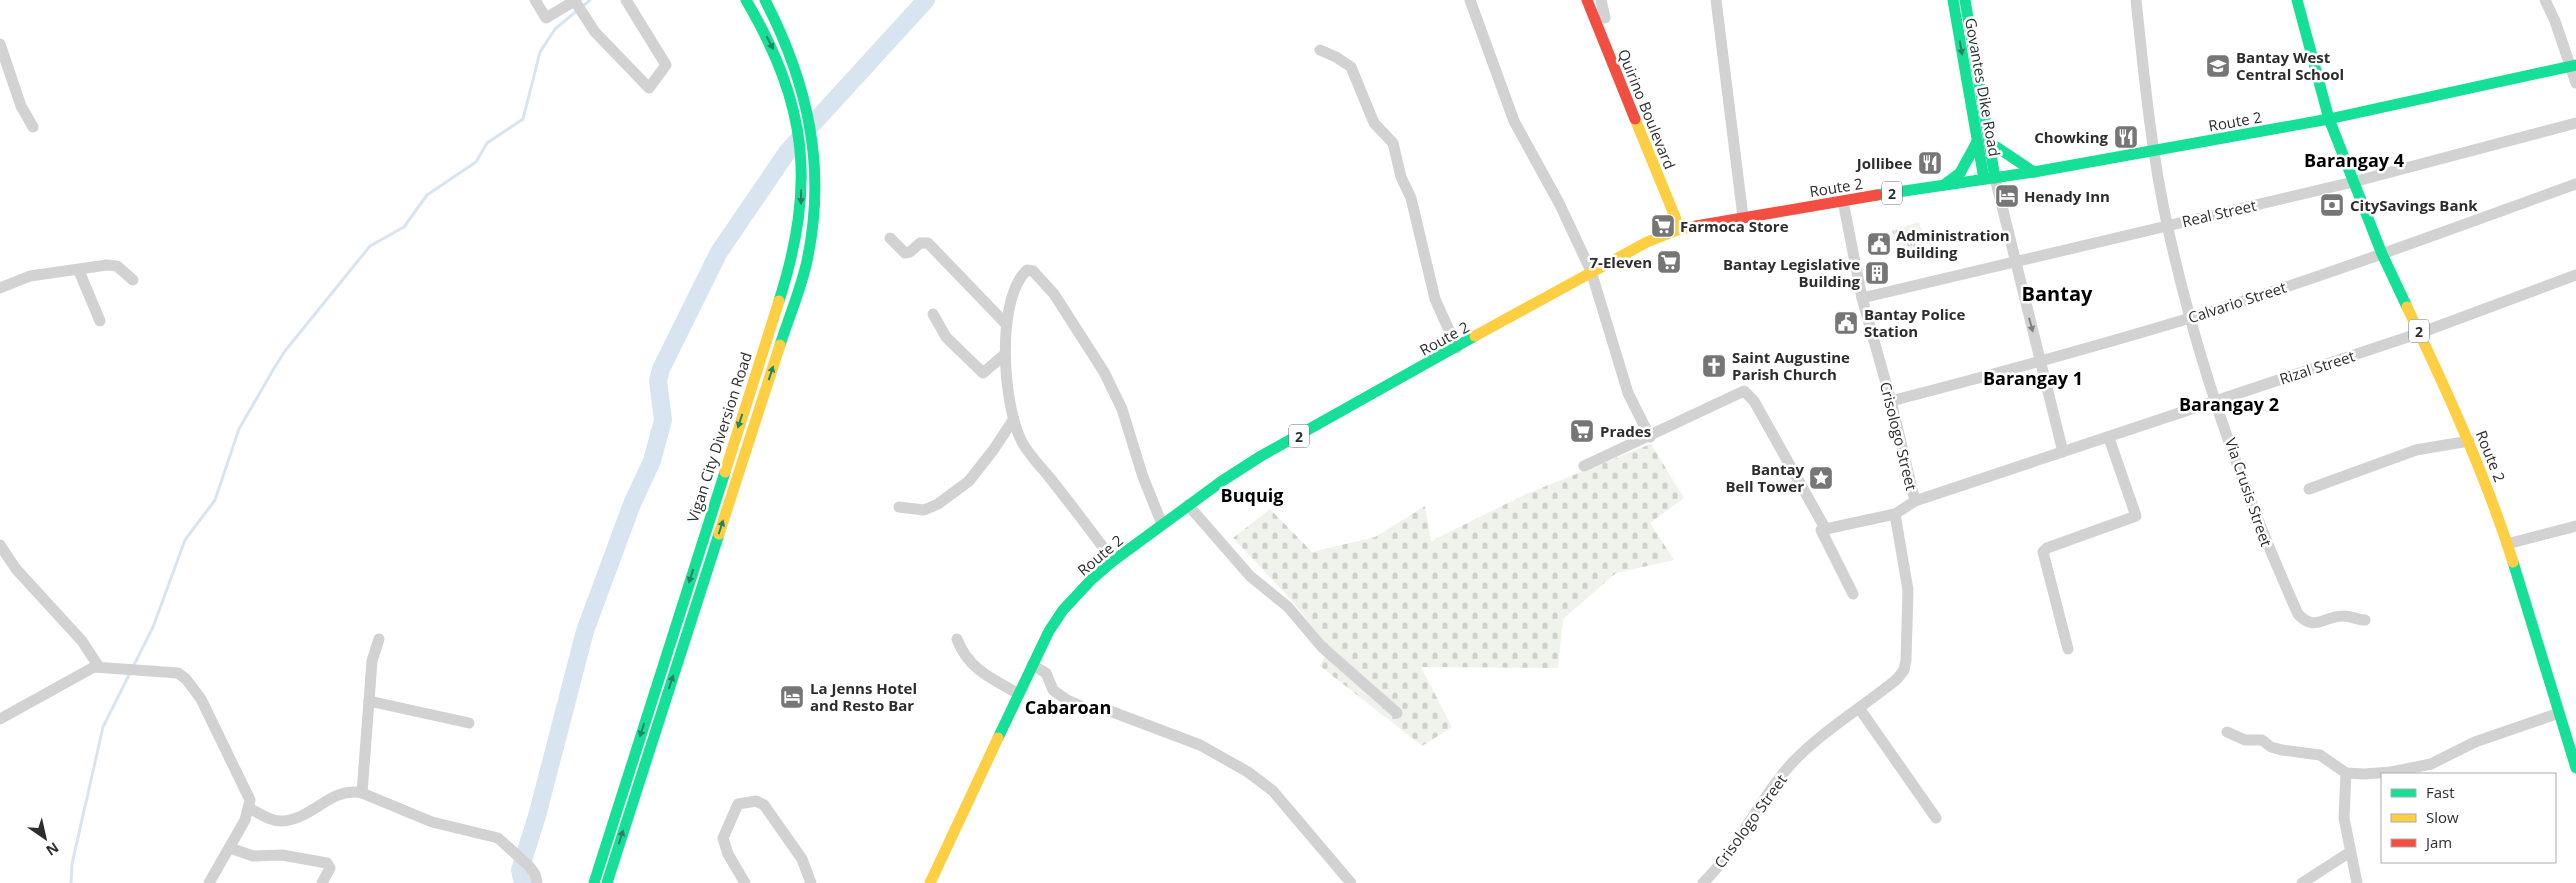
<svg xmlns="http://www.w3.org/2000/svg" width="2576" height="883" font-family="'Open Sans',sans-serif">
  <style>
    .grass { fill: url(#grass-tufts) }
    .cemetery { fill: url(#cemetery-stones) }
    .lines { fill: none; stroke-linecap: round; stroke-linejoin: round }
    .stream { stroke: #d8e5f0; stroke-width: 3 }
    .river { stroke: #d8e5f0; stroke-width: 18 }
    .street { stroke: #d2d2d2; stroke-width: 11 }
    .fast { stroke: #16e098; stroke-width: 11 }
    .slow { stroke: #ffcf43; stroke-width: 11 }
    .jam { stroke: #f24e42; stroke-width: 11 }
    .oneway { fill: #228662 }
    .oneway2 { fill: #808080 }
    .labels { text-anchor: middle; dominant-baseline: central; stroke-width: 5; stroke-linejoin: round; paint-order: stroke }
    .shield { fill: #fff; stroke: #6c6c6c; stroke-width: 1 }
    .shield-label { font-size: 14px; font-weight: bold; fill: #2d2d2d }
    .poi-label { font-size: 15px; font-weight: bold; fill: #2d2d2d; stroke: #fff; text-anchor: start }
    .street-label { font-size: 15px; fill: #2d2d2d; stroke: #fff }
    .quarter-label { font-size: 18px; font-weight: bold; fill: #000; stroke: #fff }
    .district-label { font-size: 20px; font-weight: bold; fill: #000; stroke: #fff }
  </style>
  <defs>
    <pattern id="grass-tufts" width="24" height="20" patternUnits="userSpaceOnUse" patternTransform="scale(1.25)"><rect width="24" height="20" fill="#f0f3ec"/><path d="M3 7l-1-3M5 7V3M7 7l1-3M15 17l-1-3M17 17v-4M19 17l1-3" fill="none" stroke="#ced1cb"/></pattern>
    <pattern id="cemetery-stones" width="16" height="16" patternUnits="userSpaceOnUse" patternTransform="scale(1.25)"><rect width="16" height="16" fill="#f0f3ec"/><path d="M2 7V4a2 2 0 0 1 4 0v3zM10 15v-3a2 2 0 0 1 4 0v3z" fill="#ced1cb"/></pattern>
  </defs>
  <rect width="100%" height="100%" fill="#fff"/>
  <polygon class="grass" points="1919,222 1925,244 1899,252 1892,231"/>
  <polygon class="cemetery" points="1651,444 1684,498 1650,523 1674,560 1616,573 1563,619 1558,668 1421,667 1452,727 1422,746 1320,666 1329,648 1293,602 1233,538 1270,509 1312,552 1375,537 1425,506 1431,541 1526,494"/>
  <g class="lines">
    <polyline class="stream" points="71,883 72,864 103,727 153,627 185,540 215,500 239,429 273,370 285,351 370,246 404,227 427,195 476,162 487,143 523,119 540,52 555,29 590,0"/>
    <polyline class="river" points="523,883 520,870 537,816 585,631 632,504 652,461 663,420 658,381 661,369 719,252 788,151 926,0"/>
    <g class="street">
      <polyline points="535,0 546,18 576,0"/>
      <polyline points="574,0 595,32 649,88 666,65 626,0"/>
      <polyline points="1470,0 1514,121 1559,203 1591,271 1628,393 1650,437"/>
      <polyline points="1601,0 1605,18"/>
      <polyline points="1716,0 1743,217"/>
      <path d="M2136 0C2144 75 2151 150 2167 224 2196 358 2242 490 2298 614 2314 632 2323 617 2342 616 2349 615 2357 620 2365 620"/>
      <polyline points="2545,0 2555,21 2576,83"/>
      <polyline points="0,44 21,106 33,127"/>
      <polyline points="1320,50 1336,57 1351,67 1374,123 1393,143 1401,177 1411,198 1435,299 1457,348"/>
      <polyline points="1995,178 2063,452"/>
      <polyline points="890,238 905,253 910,252 920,243 928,243 1006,324"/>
      <polyline points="79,271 100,321"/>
      <polyline points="0,288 30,276 107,265 117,266 133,280"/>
      <polyline points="1862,298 2353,182 2576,123"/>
      <polyline points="933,314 946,337 983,373 1004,355"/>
      <path d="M1891 401C1991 375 2091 348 2190 318 2320 278 2448 230 2576 184"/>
      <polyline points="1584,466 1744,391 1754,401 1825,528"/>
      <polyline points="2309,489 2416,450 2469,441"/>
      <polyline points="1915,501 2420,333 2576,275"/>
      <polyline points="1188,505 1250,576 1288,607 1322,647 1397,713"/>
      <polyline points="899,507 924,510 938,504 969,481 994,449 1013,420"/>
      <polyline points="2507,544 2576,526"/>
      <polyline points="0,545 16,569 82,641 99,667"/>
      <path d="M1113 561C1093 533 1072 506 1050 478 1041 467 1029 455 1022 442 1003 406 995 300 1027 270L1033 271 1054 294 1104 372 1122 409 1143 477 1162 524"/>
      <polyline points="1853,594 1821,530 1895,514"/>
      <path d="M957 639C968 669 992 679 1019 694"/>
      <polyline points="2068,649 2043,552 2047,548 2136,516 2109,438"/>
      <polyline points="1032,665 1046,673 1053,690 1067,700 1090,710 1110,711 1200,745 1248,772 1273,791 1351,883"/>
      <polyline points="369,701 469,723"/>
      <polyline points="1859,708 1936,818"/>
      <polyline points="0,719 94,667 178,673 186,679 201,699 250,800 245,820 209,883"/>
      <polyline points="2227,732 2245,740 2262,740 2271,747 2282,750 2320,755 2346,773 2364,774 2391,772 2431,764 2475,742 2559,713"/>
      <polyline points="2346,773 2344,818 2357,883"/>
      <polyline points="362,793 372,661 379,639"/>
      <path d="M249 808C259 813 271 822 282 821 312 820 331 786 362 793L432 822 498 838 529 866 535 874 537 883"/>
      <polyline points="230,848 253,856 282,855 327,863 330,868 322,883"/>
      <polyline points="745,883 728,854 723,838 738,804 756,801 764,805 802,859 811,883"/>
      <path d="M1703 883C1739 848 1758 800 1792 763 1822 731 1863 707 1897 679L1904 670 1906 660 1908 590 1895 514 1915 501 1891 401 1862 298 1843 201"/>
      <polyline points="2302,883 2350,852"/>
    </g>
    <g class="fast">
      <path d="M746 0C808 106 816 184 779 301"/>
      <path d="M765 0C808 84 827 167 807 261 801 289 789 317 780 345"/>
      <polyline points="1953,0 1984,179"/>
      <polyline points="1965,0 1995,178"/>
      <polyline points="2297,0 2329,119 2576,65"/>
      <polyline points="1989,142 2034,172"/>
      <polyline points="1944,185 1960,173 1977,142"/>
      <polyline points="1877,195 2034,172 2329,119 2382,254 2407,307"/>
      <polyline points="2513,562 2576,768"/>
      <polyline points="998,738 1049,631 1063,610 1092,579 1113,561 1222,481 1261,456 1475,336"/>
      <polyline points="594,883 725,472"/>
      <polyline points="607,883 719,534"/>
    </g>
    <g class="slow">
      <polyline points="1635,119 1680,229"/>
      <path d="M2407 307C2447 391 2485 474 2513 562"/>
      <polyline points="1475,336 1647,242 1680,229 1696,226"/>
      <polyline points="725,472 779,301"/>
      <polyline points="719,534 780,345"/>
      <polyline points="930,883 998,738"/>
    </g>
    <g class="jam">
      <polyline points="1587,0 1635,119"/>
      <polyline points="1696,226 1877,195"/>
    </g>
  </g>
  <defs><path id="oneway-solid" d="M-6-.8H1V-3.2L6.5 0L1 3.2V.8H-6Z" transform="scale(1.25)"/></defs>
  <g class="oneway">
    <use href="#oneway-solid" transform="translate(770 43) rotate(63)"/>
    <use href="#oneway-solid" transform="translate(1961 48) rotate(80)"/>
    <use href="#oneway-solid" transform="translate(801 197) rotate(90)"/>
    <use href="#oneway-solid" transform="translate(771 373) rotate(-72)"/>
    <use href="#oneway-solid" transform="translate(740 421) rotate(108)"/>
    <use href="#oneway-solid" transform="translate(721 527) rotate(-72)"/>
    <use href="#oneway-solid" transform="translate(691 576) rotate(108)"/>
    <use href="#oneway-solid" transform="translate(671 682) rotate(-72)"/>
    <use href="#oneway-solid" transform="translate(642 730) rotate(108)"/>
    <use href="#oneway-solid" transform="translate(621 837) rotate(-72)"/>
  </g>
  <use class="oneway2" href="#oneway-solid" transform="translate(2031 325) rotate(75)"/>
  <defs>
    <symbol id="school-square" viewBox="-11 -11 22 22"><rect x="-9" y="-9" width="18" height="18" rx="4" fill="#767676" stroke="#fff"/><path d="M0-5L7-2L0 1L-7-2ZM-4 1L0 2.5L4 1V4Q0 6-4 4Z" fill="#fff"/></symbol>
    <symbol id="restaurant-square" viewBox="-11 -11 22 22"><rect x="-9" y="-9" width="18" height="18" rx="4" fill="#767676" stroke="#fff"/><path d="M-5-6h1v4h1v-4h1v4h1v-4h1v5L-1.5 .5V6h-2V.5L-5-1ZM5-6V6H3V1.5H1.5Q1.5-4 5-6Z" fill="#fff"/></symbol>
    <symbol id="hotel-square" viewBox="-11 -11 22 22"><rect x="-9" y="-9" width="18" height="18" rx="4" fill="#767676" stroke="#fff"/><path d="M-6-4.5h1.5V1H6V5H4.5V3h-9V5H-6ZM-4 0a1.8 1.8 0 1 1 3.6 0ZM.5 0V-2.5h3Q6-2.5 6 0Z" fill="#fff"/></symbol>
    <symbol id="bank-square" viewBox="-11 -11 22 22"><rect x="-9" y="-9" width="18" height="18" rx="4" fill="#767676" stroke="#fff"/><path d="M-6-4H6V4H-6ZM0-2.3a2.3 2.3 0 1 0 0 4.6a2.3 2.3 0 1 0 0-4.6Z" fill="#fff"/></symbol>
    <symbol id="supermarket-square" viewBox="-11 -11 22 22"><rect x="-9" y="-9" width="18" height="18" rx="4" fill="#767676" stroke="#fff"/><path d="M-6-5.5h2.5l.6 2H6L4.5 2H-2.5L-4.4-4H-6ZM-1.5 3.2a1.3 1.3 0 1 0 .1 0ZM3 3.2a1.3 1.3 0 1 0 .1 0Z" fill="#fff"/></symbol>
    <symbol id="civic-square" viewBox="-11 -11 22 22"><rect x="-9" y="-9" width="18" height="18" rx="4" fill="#767676" stroke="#fff"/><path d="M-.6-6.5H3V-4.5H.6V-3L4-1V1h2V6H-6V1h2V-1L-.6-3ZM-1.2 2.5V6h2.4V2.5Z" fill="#fff"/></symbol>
    <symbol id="building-square" viewBox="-11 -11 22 22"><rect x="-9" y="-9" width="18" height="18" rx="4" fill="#767676" stroke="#fff"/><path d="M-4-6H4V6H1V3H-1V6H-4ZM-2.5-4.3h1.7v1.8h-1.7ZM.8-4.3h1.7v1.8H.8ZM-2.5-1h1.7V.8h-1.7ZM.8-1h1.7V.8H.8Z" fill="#fff"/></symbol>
    <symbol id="church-square" viewBox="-11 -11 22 22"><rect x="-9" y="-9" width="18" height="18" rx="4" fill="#767676" stroke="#fff"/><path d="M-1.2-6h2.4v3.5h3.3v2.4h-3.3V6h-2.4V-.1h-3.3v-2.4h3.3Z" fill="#fff"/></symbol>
    <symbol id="sight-square" viewBox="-11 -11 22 22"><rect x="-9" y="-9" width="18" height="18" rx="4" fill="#767676" stroke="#fff"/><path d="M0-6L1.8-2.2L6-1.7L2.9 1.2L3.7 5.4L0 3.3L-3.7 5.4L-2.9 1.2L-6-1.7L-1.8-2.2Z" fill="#fff"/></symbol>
  </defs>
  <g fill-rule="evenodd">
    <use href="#school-square" x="2204" y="52" width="28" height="28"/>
    <use href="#restaurant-square" x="2112" y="123" width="28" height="28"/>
    <use href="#restaurant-square" x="1916" y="149" width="28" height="28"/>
    <use href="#hotel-square" x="1993" y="182" width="28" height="28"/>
    <use href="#bank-square" x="2318" y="191" width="28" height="28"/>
    <use href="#supermarket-square" x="1649" y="212" width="28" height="28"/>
    <use href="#civic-square" x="1865" y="230" width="28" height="28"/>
    <use href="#supermarket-square" x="1655" y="248" width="28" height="28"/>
    <use href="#building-square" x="1863" y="259" width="28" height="28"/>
    <use href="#civic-square" x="1832" y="309" width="28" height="28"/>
    <use href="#church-square" x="1700" y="352" width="28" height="28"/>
    <use href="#supermarket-square" x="1568" y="417" width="28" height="28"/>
    <use href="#sight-square" x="1807" y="464" width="28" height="28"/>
    <use href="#hotel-square" x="778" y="683" width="28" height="28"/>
  </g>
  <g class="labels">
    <g class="shield">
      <rect x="1882" y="181.5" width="20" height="23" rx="4"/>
      <rect x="2409" y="319.5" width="20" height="23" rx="4"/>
      <rect x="1289" y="424.5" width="20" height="23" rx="4"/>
    </g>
    <g class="shield-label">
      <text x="1892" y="193">2</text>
      <text x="2419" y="331">2</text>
      <text x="1299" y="436">2</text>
    </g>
    <g class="poi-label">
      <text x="2236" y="57">Bantay West<tspan x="2236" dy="17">Central School</tspan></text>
      <text x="2108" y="137" text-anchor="end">Chowking</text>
      <text x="1912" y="163" text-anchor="end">Jollibee</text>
      <text x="2024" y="196">Henady Inn</text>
      <text x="2350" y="205">CitySavings Bank</text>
      <text x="1680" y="226">Farmoca Store</text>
      <text x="1896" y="235">Administration<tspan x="1896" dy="17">Building</tspan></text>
      <text x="1652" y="262" text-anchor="end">7-Eleven</text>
      <text x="1860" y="264" text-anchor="end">Bantay Legislative<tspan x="1860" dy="17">Building</tspan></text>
      <text x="1864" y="314">Bantay Police<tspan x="1864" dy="17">Station</tspan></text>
      <text x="1732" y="357">Saint Augustine<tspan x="1732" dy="17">Parish Church</tspan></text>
      <text x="1600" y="431">Prades</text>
      <text x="1804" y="469" text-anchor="end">Bantay<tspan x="1804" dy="17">Bell Tower</tspan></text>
      <text x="810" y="688">La Jenns Hotel<tspan x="810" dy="17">and Resto Bar</tspan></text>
    </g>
    <g class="street-label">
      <text transform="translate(1983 87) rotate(80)">Govantes Dike Road</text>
      <text transform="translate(1647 109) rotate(68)">Quirino Boulevard</text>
      <text transform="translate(2235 121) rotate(-10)">Route 2</text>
      <text transform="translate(1836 187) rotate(-9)">Route 2</text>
      <text transform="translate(2219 213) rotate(-13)">Real Street</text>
      <text transform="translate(2237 302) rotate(-18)">Calvario Street</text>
      <text transform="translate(1444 338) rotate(-29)">Route 2</text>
      <text transform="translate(2317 367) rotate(-18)">Rizal Street</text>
      <text transform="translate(1899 436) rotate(76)">Crisologo Street</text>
      <text transform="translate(719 437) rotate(-72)">Vigan City Diversion Road</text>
      <text transform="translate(2491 456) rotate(68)">Route 2</text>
      <text transform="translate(2249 492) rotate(71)">Via Crusis Street</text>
      <text transform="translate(1100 555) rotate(-40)">Route 2</text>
      <text transform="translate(1750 821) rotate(-54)">Crisologo Street</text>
    </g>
    <g class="quarter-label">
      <text x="2354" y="160">Barangay 4</text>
      <text x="2033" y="378">Barangay 1</text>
      <text x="2229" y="404">Barangay 2</text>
      <text x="1252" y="495">Buquig</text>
      <text x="1068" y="707">Cabaroan</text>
    </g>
    <g class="district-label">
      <text x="2057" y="293">Bantay</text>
    </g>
  </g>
  <rect x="2381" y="773" width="175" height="90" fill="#ffffff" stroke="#ababab"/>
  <rect x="2391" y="789" width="25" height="8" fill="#16e098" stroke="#ababab"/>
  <text x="2426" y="798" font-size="15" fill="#2d2d2d">Fast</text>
  <rect x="2391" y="814" width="25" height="8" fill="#ffcf43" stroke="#ababab"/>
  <text x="2426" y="823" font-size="15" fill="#2d2d2d">Slow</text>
  <rect x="2391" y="839" width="25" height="8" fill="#f24e42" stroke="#ababab"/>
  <text x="2426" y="848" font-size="15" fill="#2d2d2d">Jam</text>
  <g transform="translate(45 838) rotate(146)" stroke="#ffffff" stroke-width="4" paint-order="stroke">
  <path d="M0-4L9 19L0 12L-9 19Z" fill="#2d2d2d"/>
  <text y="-8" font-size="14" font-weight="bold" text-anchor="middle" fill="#2d2d2d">N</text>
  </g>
</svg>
